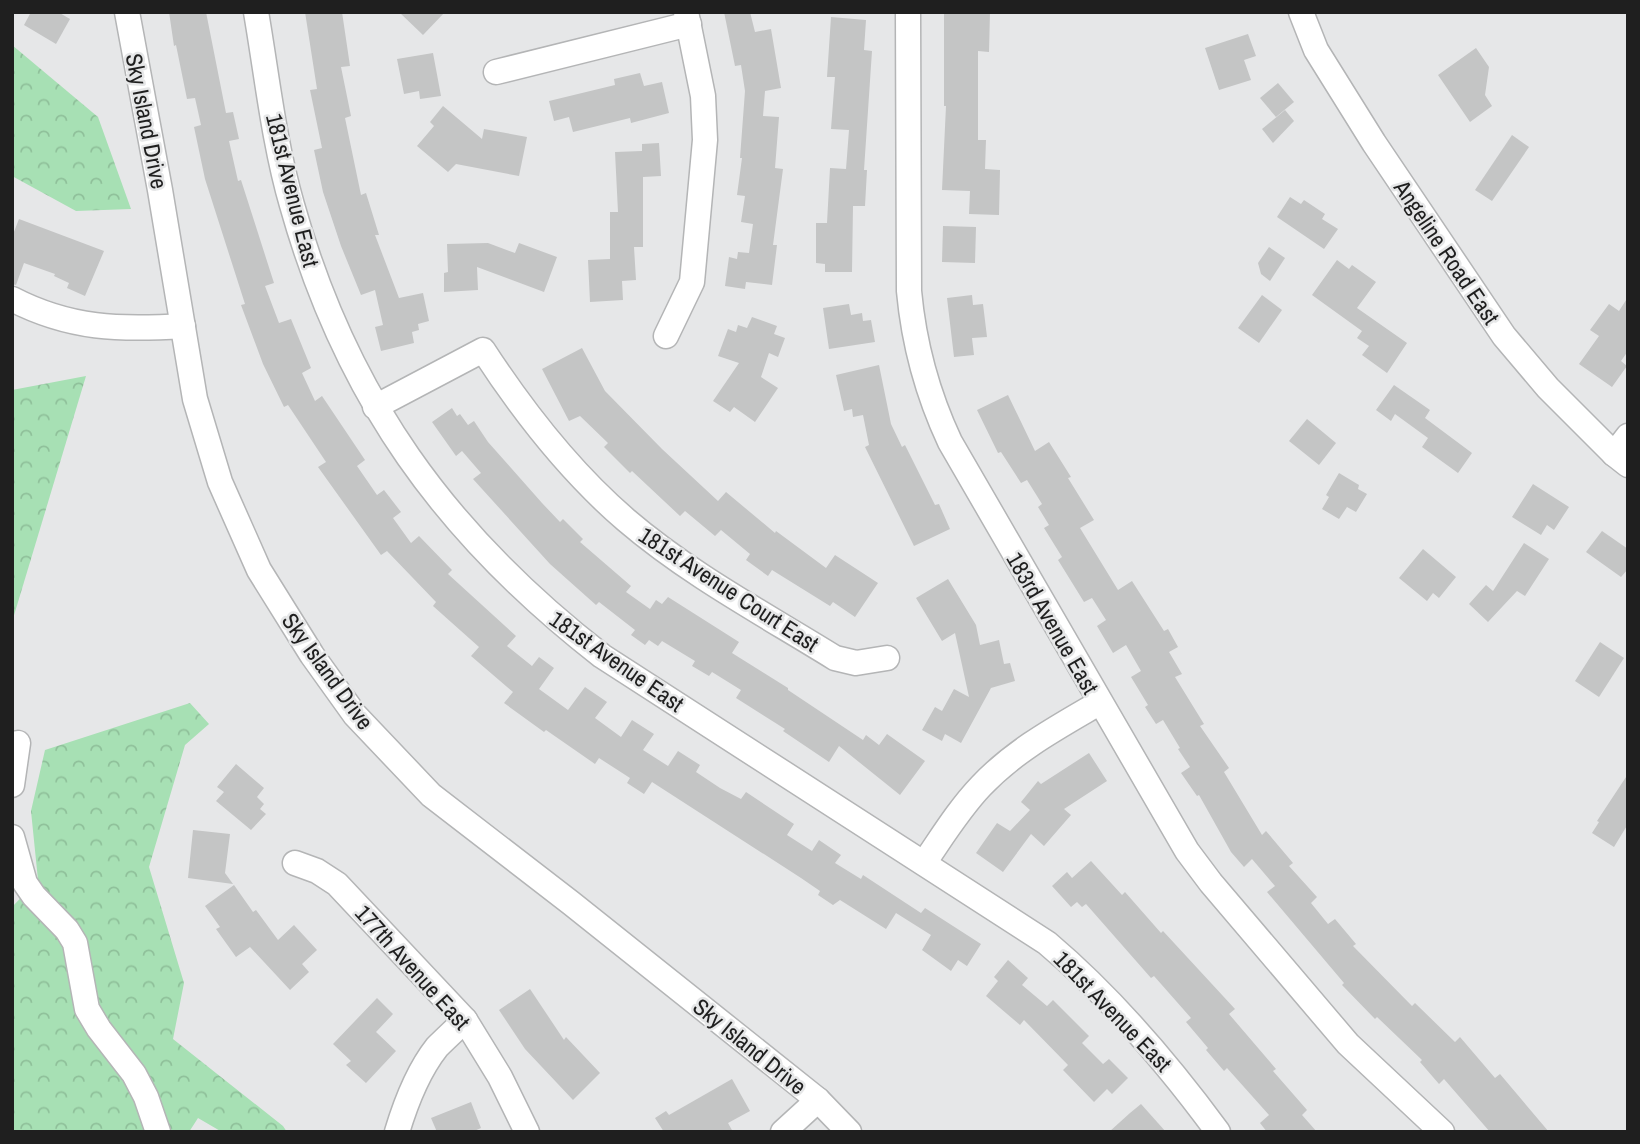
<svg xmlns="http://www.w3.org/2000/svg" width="1640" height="1144" font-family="'Archivo Narrow',sans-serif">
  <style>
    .forest { fill: url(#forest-crowns) }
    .building { fill: #c4c5c5 }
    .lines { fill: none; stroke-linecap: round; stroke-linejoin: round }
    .minor-casing { stroke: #b4b5b6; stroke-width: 27 }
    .minor { stroke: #fff; stroke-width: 24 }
    .labels { text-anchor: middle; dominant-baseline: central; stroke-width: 5; stroke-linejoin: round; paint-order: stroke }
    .street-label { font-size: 23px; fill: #1f1f1f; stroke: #e6e7e8 }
  </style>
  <defs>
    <pattern id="forest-crowns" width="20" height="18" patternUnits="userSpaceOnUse" patternTransform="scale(1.75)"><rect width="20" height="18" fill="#a7e0b4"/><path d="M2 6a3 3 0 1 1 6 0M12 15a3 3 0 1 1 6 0" fill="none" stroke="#8fc09a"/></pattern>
  </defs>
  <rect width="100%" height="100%" fill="#e6e7e8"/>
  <g class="forest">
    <polygon points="12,45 98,117 131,209 76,211 12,176"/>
    <polygon points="86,376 12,622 12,390"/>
    <polygon points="190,703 209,724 185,745 149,867 184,983 173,1039 283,1126 287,1132 222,1132 198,1118 189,1132 12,1132 12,907 38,880 31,811 45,750"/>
  </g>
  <g class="building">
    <polygon points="31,12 58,12 70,19 56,44 24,25"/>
    <polygon points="169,12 206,12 226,113 233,112 239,139 229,141 238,181 241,180 274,283 265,286 279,323 291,319 311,368 302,373 315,401 322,396 365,460 357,466 377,495 384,490 401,512 393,518 411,543 419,536 452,570 448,574 516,636 507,646 532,666 539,657 554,668 539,689 568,710 585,687 607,702 595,718 621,737 632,720 654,734 643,750 668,766 678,751 700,765 696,772 720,788 741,799 746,792 794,824 787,835 812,851 819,840 841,855 835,863 861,879 863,875 921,913 925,908 981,944 967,966 958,960 951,971 922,950 931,935 896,913 886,929 840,900 833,905 818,895 820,891 801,878 652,782 644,794 627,783 630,778 599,758 595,764 546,730 544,732 504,703 513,692 471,656 479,647 433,606 436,602 387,551 381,555 318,467 326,462 288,405 284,407 263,364 241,305 245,304 205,179 194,127 201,125 195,98 187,99 176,45 174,46"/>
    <polygon points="305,12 342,12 350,66 341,67 351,116 345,118 361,195 366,193 379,235 375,235 399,298 423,293 429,321 418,324 419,330 412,332 414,343 381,351 375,327 383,325 375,290 361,295 341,246 323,192 314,150 322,148 310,90 317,89"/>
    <polygon points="399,12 445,12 423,35"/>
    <polygon points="724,12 750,12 755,32 771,29 781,88 765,91 763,116 779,117 775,168 783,169 773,245 777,245 772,285 746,282 745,289 725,286 729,257 737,259 738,252 749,253 753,224 741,222 745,196 737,195 742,158 740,158 745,91 741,65 735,66"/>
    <polygon points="944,12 990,12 989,52 978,51 978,140 986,140 985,169 1000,170 999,215 969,214 970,191 942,190 946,106 944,106"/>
    <polygon points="831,17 866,20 864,50 872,51 864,170 867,170 865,206 853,206 852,272 825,272 825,264 816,263 816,223 827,223 830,168 846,169 849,130 831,129 835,77 827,77"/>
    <polygon points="1248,34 1256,56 1244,60 1251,80 1219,90 1205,48"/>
    <polygon points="1476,48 1489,67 1485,95 1492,106 1470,122 1438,75"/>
    <polygon points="433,53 441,96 420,99 419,91 404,94 397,59"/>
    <polygon points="640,73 644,86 662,82 669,113 631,123 630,118 573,132 569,117 554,121 549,101 615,85 614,79"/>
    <polygon points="1278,83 1294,102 1276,117 1260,98"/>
    <polygon points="443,106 482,139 484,129 527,137 519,176 456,164 448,172 417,146 434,126 430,122"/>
    <polygon points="1285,110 1294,121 1273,143 1262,129"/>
    <polygon points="1512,135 1529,147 1492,201 1475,190"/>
    <polygon points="659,143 661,176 643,177 643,247 634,247 636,280 622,281 623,300 590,302 588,260 610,259 610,212 618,212 615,152 642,151 642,144"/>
    <polygon points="1290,197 1301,204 1304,200 1325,214 1322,219 1338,229 1324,249 1277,217"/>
    <polygon points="19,219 104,251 85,296 67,288 69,283 54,276 55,274 24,263 16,285 12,284 12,237"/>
    <polygon points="943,226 976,227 975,263 942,262"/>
    <polygon points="488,243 515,253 519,243 557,257 544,292 477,267 478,290 444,292 444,273 448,272 447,244"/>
    <polygon points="1269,247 1285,258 1270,281 1261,274 1258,263"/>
    <polygon points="1337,260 1349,269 1352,265 1376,282 1357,308 1407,343 1387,373 1362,355 1369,346 1357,338 1362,331 1312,295"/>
    <polygon points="972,295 973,305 983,304 987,337 972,338 974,355 954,357 947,298"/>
    <polygon points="1262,295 1282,310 1259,343 1238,328"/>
    <polygon points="1628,297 1628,351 1621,361 1627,366 1612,387 1579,364 1599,336 1590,330 1609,304 1619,311"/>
    <polygon points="849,304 851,315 862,313 863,321 871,320 875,342 829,349 823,308"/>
    <polygon points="752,317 777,326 774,334 785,338 778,357 769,353 761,377 778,388 755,422 734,407 730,412 713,401 739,363 718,356 728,329 736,332 738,325 747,328"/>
    <polygon points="582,348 605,391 662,449 718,501 726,492 775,533 776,531 826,568 835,555 878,583 855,617 833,602 830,606 772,570 768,576 746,560 750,554 721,530 715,536 685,511 680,516 632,471 630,473 604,447 608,443 580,416 569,421 542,369"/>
    <polygon points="879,365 891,424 902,447 905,445 935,505 939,504 950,529 914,546 865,447 869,445 863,415 853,417 852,409 844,411 836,375"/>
    <polygon points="1394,385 1430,410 1425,418 1472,453 1458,473 1422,447 1428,438 1395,414 1391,421 1376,410"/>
    <polygon points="1008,395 1035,451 1049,442 1071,477 1068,478 1094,520 1080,528 1118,590 1132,581 1164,631 1168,629 1178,647 1169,652 1182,674 1175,677 1204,724 1200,726 1229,768 1224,772 1262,835 1266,831 1293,863 1289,866 1317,897 1311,903 1328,924 1335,919 1356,944 1353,946 1412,1006 1415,1003 1455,1042 1460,1037 1495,1078 1500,1074 1549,1132 1490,1132 1444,1079 1439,1084 1420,1062 1422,1060 1377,1017 1375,1019 1342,985 1344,983 1267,892 1275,886 1252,859 1244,867 1231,852 1199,795 1197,796 1181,773 1190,767 1178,749 1180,748 1163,720 1156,724 1145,707 1148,705 1131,677 1141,671 1126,645 1113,653 1097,626 1106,620 1092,598 1084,602 1058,560 1062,557 1044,528 1049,525 1038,507 1042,504 1027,480 1021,483 1001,452 998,453 977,410"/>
    <polygon points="452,408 457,416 460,414 468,425 474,421 488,442 542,503 560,522 563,519 583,539 580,542 631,586 626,592 650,609 656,600 662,604 668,597 739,642 732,653 788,688 788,690 863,740 866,735 879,745 887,734 925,761 900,795 839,746 829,762 783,731 785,729 736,698 741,690 712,672 709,676 692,666 695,661 662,641 658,646 649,640 645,645 631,635 635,630 599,602 596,605 550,564 473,479 481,473 462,451 456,456 432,422"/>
    <polygon points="1307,419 1336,443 1319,465 1289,441"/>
    <polygon points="1339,473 1359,485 1358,489 1367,494 1356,512 1347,507 1339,519 1322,509 1329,497 1326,495"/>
    <polygon points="1533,484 1569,507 1554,530 1547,525 1541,535 1512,517"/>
    <polygon points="1602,531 1628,549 1628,569 1621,577 1586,552"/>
    <polygon points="1524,543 1549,559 1525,596 1517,591 1488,622 1469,604 1486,585 1493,591"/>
    <polygon points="1423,549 1456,577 1439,598 1433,593 1427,601 1399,578"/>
    <polygon points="948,579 976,625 980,645 999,640 1004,664 1010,663 1015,681 991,688 961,743 945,734 942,741 922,730 935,707 942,711 954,689 969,697 955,633 942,641 916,598"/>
    <polygon points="1600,642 1624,658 1599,697 1575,681"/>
    <polygon points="1089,753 1107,781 1064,809 1071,815 1044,846 1031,834 1003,872 976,853 997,823 1010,831 1030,810 1021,802 1038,781 1041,784"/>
    <polygon points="236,764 264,788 257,797 264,804 260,809 266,814 251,830 216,801 224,792 217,787"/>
    <polygon points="1628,774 1628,824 1614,847 1592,833 1599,822 1597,821"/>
    <polygon points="193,830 230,834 225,873 233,884 188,878"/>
    <polygon points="1091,861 1122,895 1125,892 1161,933 1163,931 1235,1009 1229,1014 1276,1069 1273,1071 1307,1110 1302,1115 1317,1132 1267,1132 1260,1123 1269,1115 1227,1068 1224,1071 1206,1050 1208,1048 1186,1022 1191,1018 1154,976 1151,978 1086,904 1082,907 1077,902 1071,907 1052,886 1067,872 1072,878"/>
    <polygon points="234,885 253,912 256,910 278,940 294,925 317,950 302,964 309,972 290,990 250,947 236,957 216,929 220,927 205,906"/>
    <polygon points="1008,960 1028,978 1022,985 1047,1006 1053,1000 1089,1036 1082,1043 1103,1064 1109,1059 1128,1078 1112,1094 1107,1089 1094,1102 1063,1070 1068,1065 1024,1020 1020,1025 986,996 998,981 994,977"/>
    <polygon points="530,989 564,1040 566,1037 600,1073 573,1100 525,1049 499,1010"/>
    <polygon points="377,998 393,1014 376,1032 396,1051 366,1083 346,1065 351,1061 333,1044"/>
    <polygon points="732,1079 750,1111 728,1123 733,1132 664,1132 655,1118 666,1111 669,1115"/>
    <polygon points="471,1102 481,1128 472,1132 437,1132 431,1118"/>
    <polygon points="1141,1104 1166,1132 1109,1132 1130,1113"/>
  </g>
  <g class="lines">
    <defs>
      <g id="minor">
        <polyline points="127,12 160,190 195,399 220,482 259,570 312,655 355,715 431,795 571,903 818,1100 849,1132"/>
        <path d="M256 12C267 76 274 143 292 205 346 397 445 534 602 656L1047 943C1112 998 1168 1064 1218 1132"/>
        <path d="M908 12 909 291C914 345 927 393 950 442L1187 851 1211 883 1348 1044 1442 1132"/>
        <polyline points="1301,12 1316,50 1374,143 1504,336 1548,388 1614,454 1628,465"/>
        <polyline points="496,72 689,24"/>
        <path d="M12 299C70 329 120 330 183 326"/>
        <polyline points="666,336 692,282 705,140 703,96 686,12"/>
        <path d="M375 407 483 350C524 413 569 471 626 520 689 574 764 614 835 658L856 663 887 658"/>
        <polyline points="1614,454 1628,436"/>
        <polyline points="12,785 18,743"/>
        <polyline points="12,837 25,883 34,896 67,930 75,943 87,1009 99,1029 134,1074 146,1097 158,1132"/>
        <polyline points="295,863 317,871 337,884 465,1020 500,1077 527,1132"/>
        <path d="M924 863C942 837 959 809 981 786 1015 750 1058 727 1099 703"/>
        <path d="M397 1132C406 1102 418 1071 437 1047 446 1038 456 1029 465 1020"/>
        <polyline points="783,1132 818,1100"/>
      </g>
    </defs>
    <use href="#minor" class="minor-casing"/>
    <use href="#minor" class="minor"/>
  </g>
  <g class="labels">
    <g class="street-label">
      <text transform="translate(147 121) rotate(79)">Sky Island Drive</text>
      <text transform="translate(293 190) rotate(76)">181st Avenue East</text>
      <text transform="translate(1447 252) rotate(56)">Angeline Road East</text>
      <text transform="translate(729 589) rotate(33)">181st Avenue Court East</text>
      <text transform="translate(1053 623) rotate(60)">183rd Avenue East</text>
      <text transform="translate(617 661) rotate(35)">181st Avenue East</text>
      <text transform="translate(328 671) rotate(54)">Sky Island Drive</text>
      <text transform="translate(413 967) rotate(48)">177th Avenue East</text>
      <text transform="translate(1113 1011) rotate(46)">181st Avenue East</text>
      <text transform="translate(750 1046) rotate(39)">Sky Island Drive</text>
    </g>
  </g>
  <rect width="1640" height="1144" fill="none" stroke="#1f1f1f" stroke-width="28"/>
</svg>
